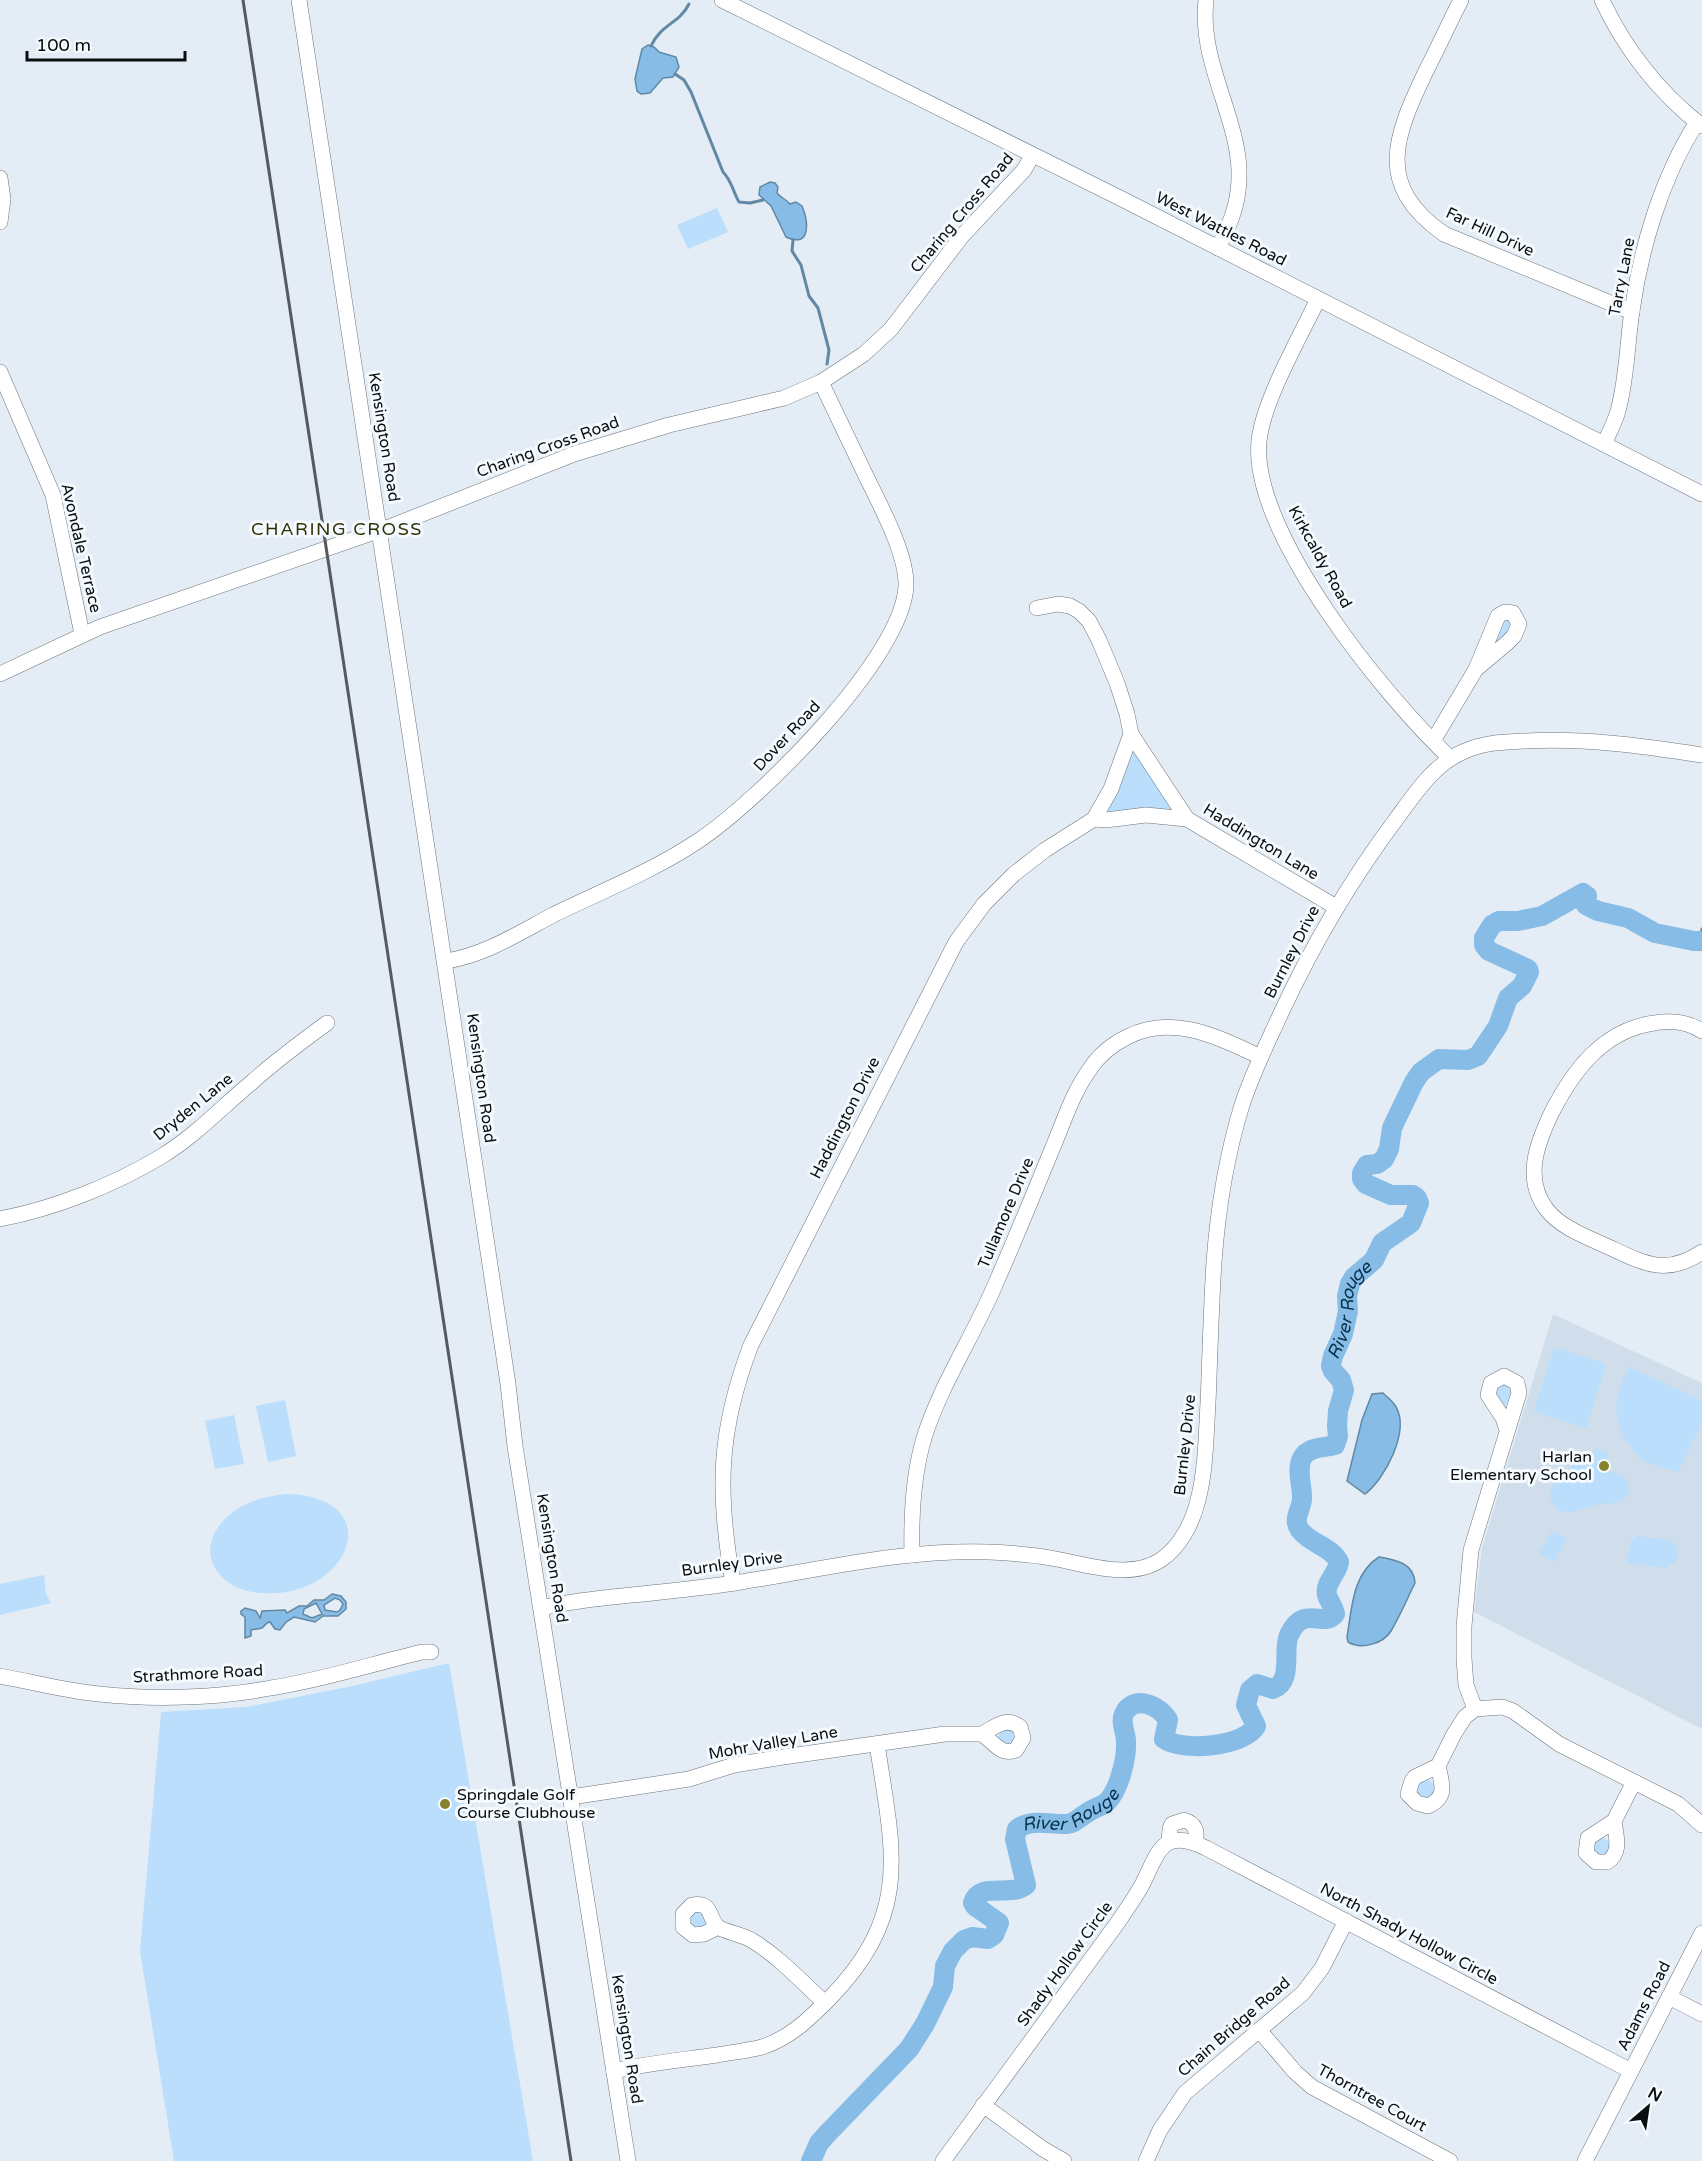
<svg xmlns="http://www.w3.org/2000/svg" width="1702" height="2161" font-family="'Varela Round',sans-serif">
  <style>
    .built { fill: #d0deeb }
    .green { fill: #badefb }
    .water { fill: #86bce5; stroke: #6188a5; stroke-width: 1.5; fill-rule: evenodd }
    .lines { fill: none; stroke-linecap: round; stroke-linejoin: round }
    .stream { stroke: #6188a5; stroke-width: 3 }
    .river { stroke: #86bce5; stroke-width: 20 }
    .minor-casing { stroke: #6c757b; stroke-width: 16 }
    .minor { stroke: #fff; stroke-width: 15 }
    .rail { stroke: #555a5e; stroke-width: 3 }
    .poi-dot { fill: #87832c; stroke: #f4fafe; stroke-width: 2 }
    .labels { text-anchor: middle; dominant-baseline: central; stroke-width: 6; stroke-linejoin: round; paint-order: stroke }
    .street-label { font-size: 16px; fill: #0b0e10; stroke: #f4fafe }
    .poi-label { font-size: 16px; fill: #0b0e10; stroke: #f4fafe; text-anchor: end }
    .neighbourhood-label { font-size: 18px; letter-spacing: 1.5px; fill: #333106; stroke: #f4fafe }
    .water-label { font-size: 18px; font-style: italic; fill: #06334e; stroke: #f4fafe }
  </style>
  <rect width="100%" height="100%" fill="#e4edf5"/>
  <polygon class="built" points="1553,1314 1702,1383 1702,1729 1474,1612 1482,1548"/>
  <g class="green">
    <polygon points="717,208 728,232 688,249 677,225"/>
    <polygon points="1508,619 1514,631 1486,650 1499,622"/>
    <polygon points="1132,749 1174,811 1105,814"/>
    <polygon points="1554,1347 1606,1364 1586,1428 1534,1411"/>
    <path d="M1630 1367 1702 1401V1423L1678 1472C1668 1469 1656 1467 1646 1462 1642 1460 1639 1456 1636 1453 1611 1429 1611 1394 1630 1367Z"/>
    <polygon points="1508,1384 1512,1391 1505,1409 1495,1397 1497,1386"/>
    <polygon points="285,1400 296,1456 268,1462 256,1406"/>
    <polygon points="234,1415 244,1464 215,1469 205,1421"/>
    <path d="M1594 1449 1608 1452 1605 1472C1621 1471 1632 1479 1628 1495 1618 1506 1608 1502 1596 1505 1582 1509 1572 1515 1557 1510L1549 1496 1555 1480 1570 1472 1576 1455 1591 1457Z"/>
    <path d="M286 1494C390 1496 351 1601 259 1593 216 1589 192 1550 227 1517 243 1502 265 1496 286 1494Z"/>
    <polygon points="1552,1531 1567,1539 1554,1561 1539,1553"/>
    <polygon points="1637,1536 1671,1540 1678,1549 1676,1563 1669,1563 1668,1568 1627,1563 1630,1542"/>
    <polygon points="44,1575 46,1594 51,1603 0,1615 0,1584"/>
    <polygon points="449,1663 533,2161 174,2161 140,1951 161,1712 246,1707 348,1687"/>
    <polygon points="1001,1730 1015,1730 1017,1740 1008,1746 999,1740 998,1737"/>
    <circle cx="1426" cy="1789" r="9"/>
    <circle cx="1601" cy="1847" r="9"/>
    <circle cx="697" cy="1920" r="9"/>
  </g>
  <g class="water">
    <polygon points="648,45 654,47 659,52 676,57 679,67 673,77 663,78 650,93 641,94 637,91 635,79 642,49"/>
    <path d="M770 182 775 183 778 187 777 193C781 198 786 199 790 204L796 202 802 206C808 220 812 249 786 237L771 206 759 195 760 187Z"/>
    <path d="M1383 1393C1387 1397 1394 1402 1396 1407 1410 1431 1385 1479 1365 1494L1347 1481 1362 1420 1372 1394Z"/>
    <path d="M1379 1557C1396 1560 1414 1563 1415 1583 1407 1599 1400 1616 1391 1631 1383 1644 1361 1650 1348 1642L1347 1637C1352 1608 1352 1574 1379 1557Z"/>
    <path d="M332 1594 341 1596 346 1602V1609L338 1616H323L315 1622 294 1617 286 1622 280 1630 275 1629 270 1622 267 1623 262 1628 251 1630V1636L245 1638V1617L241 1614V1611L245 1608 256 1611 260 1618 262 1611 285 1610 287 1613 299 1606H307L314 1600H324ZM335 1598 340 1600 343 1604 340 1610 337 1612 325 1610 324 1605ZM316 1603 322 1614 312 1618 303 1614 304 1609Z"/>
  </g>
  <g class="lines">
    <g class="stream">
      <path d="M651 46C661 24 679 24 689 4"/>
      <path d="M675 74 684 80 691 92 723 172C732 181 733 192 739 202L750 203 763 200"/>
      <polyline points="793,240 792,251 801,265 809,296 818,308 829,350 827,364"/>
      <polyline points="1699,941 1702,929"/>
    </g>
    <path class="river" id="s1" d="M811 2161 819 2143 827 2134 909 2049 925 2024 943 1987 945 1966 953 1951 964 1940 972 1937 988 1939 994 1935 999 1923 975 1906 973 1903C979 1881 1011 1898 1026 1885L1015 1839 1017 1829C1032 1818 1050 1825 1067 1824 1074 1824 1081 1816 1087 1813 1093 1808 1101 1807 1107 1802 1119 1790 1127 1758 1126 1741 1126 1733 1120 1722 1124 1714 1133 1694 1160 1705 1168 1720L1164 1739C1182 1752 1244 1747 1256 1726L1246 1705 1250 1690 1257 1684 1273 1689C1294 1681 1282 1650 1289 1635 1304 1603 1323 1629 1335 1614 1334 1607 1329 1602 1327 1595 1324 1583 1338 1573 1339 1562 1331 1546 1310 1544 1300 1530 1292 1519 1301 1511 1302 1499 1303 1487 1294 1465 1305 1454 1314 1446 1325 1448 1335 1445L1338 1436 1337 1426 1338 1411 1344 1390 1341 1380 1333 1371 1331 1366 1333 1356 1343 1334 1348 1311 1347 1296 1350 1284 1354 1277 1374 1260 1382 1243 1411 1223 1419 1203 1417 1198 1413 1195H1391L1366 1184 1362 1179V1173L1367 1165 1377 1164 1384 1159 1389 1149 1392 1128 1414 1082 1421 1072 1439 1059 1468 1060 1478 1056 1498 1026 1508 998 1522 986 1529 972 1528 969 1489 951 1484 945V938L1492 925 1499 921H1518L1542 916 1583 893 1587 896 1586 905 1598 911 1628 918 1655 933 1694 941H1702"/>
    <defs>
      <g id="minor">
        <path d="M299 0C372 461 437 923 508 1384L515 1446 628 2161"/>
        <polyline points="722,0 1120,198 1702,494"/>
        <path d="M1206 0C1198 68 1247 127 1238 191 1236 211 1227 230 1218 248"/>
        <path d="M1461 0C1449 23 1438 48 1426 71 1395 136 1374 185 1444 234L1632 312"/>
        <path d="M1602 0C1624 48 1660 94 1702 126"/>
        <polyline points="0,178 3,199 0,222"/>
        <path d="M1318 299C1300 337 1263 401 1259 441 1250 532 1386 698 1450 758"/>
        <polyline points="0,372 53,495 82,634"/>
        <path d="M1604 444C1609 433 1615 422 1618 411 1627 378 1627 344 1632 311 1641 247 1662 177 1697 122"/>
        <polyline points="1037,608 1058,604 1070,606 1079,611 1089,621 1099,640 1117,683 1127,714 1131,734 1187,819"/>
        <polyline points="0,674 100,627 392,526 574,454 669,425 784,398 821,382 864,354 891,329 962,236 1024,170 1032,156"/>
        <polyline points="1433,741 1476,669 1498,616 1505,612 1513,613 1519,624 1514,636 1507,643 1476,669"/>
        <polyline points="1094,819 1106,820 1146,815 1187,819 1336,907"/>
        <path d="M446 961C485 955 519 933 553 915 602 891 653 871 698 841 757 802 903 658 906 586 907 554 880 505 866 476 851 445 836 414 821 382"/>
        <path d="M1702 1031C1688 1022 1670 1020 1654 1023 1604 1030 1574 1069 1552 1112 1537 1143 1523 1179 1547 1210 1562 1229 1592 1239 1613 1249 1647 1265 1668 1275 1702 1252"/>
        <path d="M0 1219C56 1208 114 1185 162 1156 195 1136 222 1107 251 1083 275 1061 301 1042 327 1023"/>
        <path d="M912 1555C911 1516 913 1475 924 1438 941 1384 973 1337 995 1285 1015 1240 1034 1193 1053 1147 1064 1121 1073 1092 1090 1069 1099 1055 1113 1044 1127 1037 1173 1013 1219 1038 1261 1057"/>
        <path d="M733 1583C717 1493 718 1431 751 1345L956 942 984 904 1014 874 1045 850 1094 819 1111 789 1131 734"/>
        <path d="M542 1608C565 1602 588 1600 612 1597 653 1593 694 1589 735 1583 819 1570 903 1549 989 1552 1010 1553 1030 1554 1051 1558 1085 1564 1131 1581 1162 1559 1181 1546 1193 1521 1198 1500 1206 1469 1206 1435 1208 1403 1210 1356 1211 1309 1214 1262 1218 1208 1226 1157 1242 1105 1251 1077 1264 1050 1276 1024 1309 951 1349 882 1397 818 1416 792 1435 763 1465 751 1485 742 1506 742 1526 741 1586 738 1643 746 1702 755"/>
        <path d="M0 1676C33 1682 66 1691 99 1694 154 1700 217 1698 271 1688 323 1680 372 1664 422 1652H431"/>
        <polyline points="1475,1709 1466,1685 1464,1658 1464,1626 1471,1550 1519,1393 1517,1383 1504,1376 1491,1383 1488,1395 1503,1418 1507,1430"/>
        <path d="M1438 1766C1442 1784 1448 1797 1428 1806L1417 1803 1408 1794 1412 1781 1415 1777 1438 1766 1454 1734 1465 1717 1475 1709 1502 1707 1513 1711 1559 1744 1678 1804 1702 1825"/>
        <path d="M571 1797 689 1779 734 1765 783 1757 945 1734H982C994 1742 1000 1756 1016 1750L1023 1738 1020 1727C1006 1716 995 1727 982 1734"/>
        <path d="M1614 1821C1616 1836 1622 1853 1607 1862H1596L1586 1853 1588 1838 1614 1821 1634 1782"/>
        <path d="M1169 1842 1170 1829 1172 1824 1184 1820C1196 1824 1198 1831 1195 1843"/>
        <path d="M718 1927 704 1934 693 1935 683 1927V1914L692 1905C713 1901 708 1919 718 1927 725 1932 744 1935 753 1941 780 1958 802 1982 825 2003"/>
        <polyline points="1669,1997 1702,2014"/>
        <polyline points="1259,2030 1295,2072 1312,2087 1450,2161"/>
        <path d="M614 2071C648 2063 683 2060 717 2055 732 2052 748 2051 762 2047 790 2038 809 2019 829 1999 913 1913 893 1851 877 1744"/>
        <polyline points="983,2105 1043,2149 1064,2161"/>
        <path d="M943 2161 1116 1925C1125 1912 1134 1899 1142 1885 1159 1851 1162 1827 1206 1848L1631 2071"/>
        <polyline points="1146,2161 1160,2130 1185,2093 1303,1993 1322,1968 1346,1921"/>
        <polyline points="1585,2161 1702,1933"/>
      </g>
    </defs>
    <use href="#minor" class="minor-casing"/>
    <use href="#minor" class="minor"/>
    <polyline class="rail" points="243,0 571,2161"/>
  </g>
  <g class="poi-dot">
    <circle cx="1604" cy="1466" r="6"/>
    <circle cx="445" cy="1804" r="6"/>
  </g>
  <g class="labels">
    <g class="street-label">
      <text transform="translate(962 213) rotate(-50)">Charing Cross Road</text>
      <text transform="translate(1221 229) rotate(27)">West Wattles Road</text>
      <text transform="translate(1490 232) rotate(25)">Far Hill Drive</text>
      <text transform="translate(1622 277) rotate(-79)">Tarry Lane</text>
      <text transform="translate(384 437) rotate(81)">Kensington Road</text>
      <text transform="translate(548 447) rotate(-20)">Charing Cross Road</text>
      <text transform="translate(81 548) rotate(77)">Avondale Terrace</text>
      <text transform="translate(1320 557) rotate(61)">Kirkcaldy Road</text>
      <text transform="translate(787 736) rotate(-47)">Dover Road</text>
      <text transform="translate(1261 842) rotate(31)">Haddington Lane</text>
      <text transform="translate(1292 952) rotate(-63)">Burnley Drive</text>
      <text transform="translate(481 1078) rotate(82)">Kensington Road</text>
      <text transform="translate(193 1107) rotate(-39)">Dryden Lane</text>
      <text transform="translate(845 1118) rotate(-63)">Haddington Drive</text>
      <text transform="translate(1006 1213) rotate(-67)">Tullamore Drive</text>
      <text transform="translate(1185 1445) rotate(-84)">Burnley Drive</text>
      <text transform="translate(552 1558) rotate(81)">Kensington Road</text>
      <text transform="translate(732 1564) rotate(-8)">Burnley Drive</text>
      <text transform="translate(198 1674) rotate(-3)">Strathmore Road</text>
      <text transform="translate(773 1743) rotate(-10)">Mohr Valley Lane</text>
      <text transform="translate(1409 1934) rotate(28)">North Shady Hollow Circle</text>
      <text transform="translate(1065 1964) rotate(-54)">Shady Hollow Circle</text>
      <text transform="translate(1644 2006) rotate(-63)">Adams Road</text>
      <text transform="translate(1234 2027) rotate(-41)">Chain Bridge Road</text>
      <text transform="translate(627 2039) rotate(81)">Kensington Road</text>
      <text transform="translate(1372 2098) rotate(29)">Thorntree Court</text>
    </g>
    <g class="poi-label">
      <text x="1592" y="1457">Harlan<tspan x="1592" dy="18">Elementary School</tspan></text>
      <text x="457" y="1795" text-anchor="start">Springdale Golf<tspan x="457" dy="18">Course Clubhouse</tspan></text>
    </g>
    <g class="neighbourhood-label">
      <text x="337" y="529">CHARING CROSS</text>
    </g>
    <g class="water-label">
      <text stroke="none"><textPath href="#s1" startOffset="1374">River Rouge</textPath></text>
      <text stroke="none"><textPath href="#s1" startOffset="528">River Rouge</textPath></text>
    </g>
  </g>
  <g transform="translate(1648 2107) rotate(29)" stroke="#f4fafe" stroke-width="4.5" paint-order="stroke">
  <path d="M0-4.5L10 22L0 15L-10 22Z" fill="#0b0e10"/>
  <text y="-9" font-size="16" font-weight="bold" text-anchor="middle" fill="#0b0e10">N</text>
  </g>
  <path d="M27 51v9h158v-9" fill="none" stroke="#0b0e10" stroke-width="3"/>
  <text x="36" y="51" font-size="18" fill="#0b0e10" stroke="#f4fafe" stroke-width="4.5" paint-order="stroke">100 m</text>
</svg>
